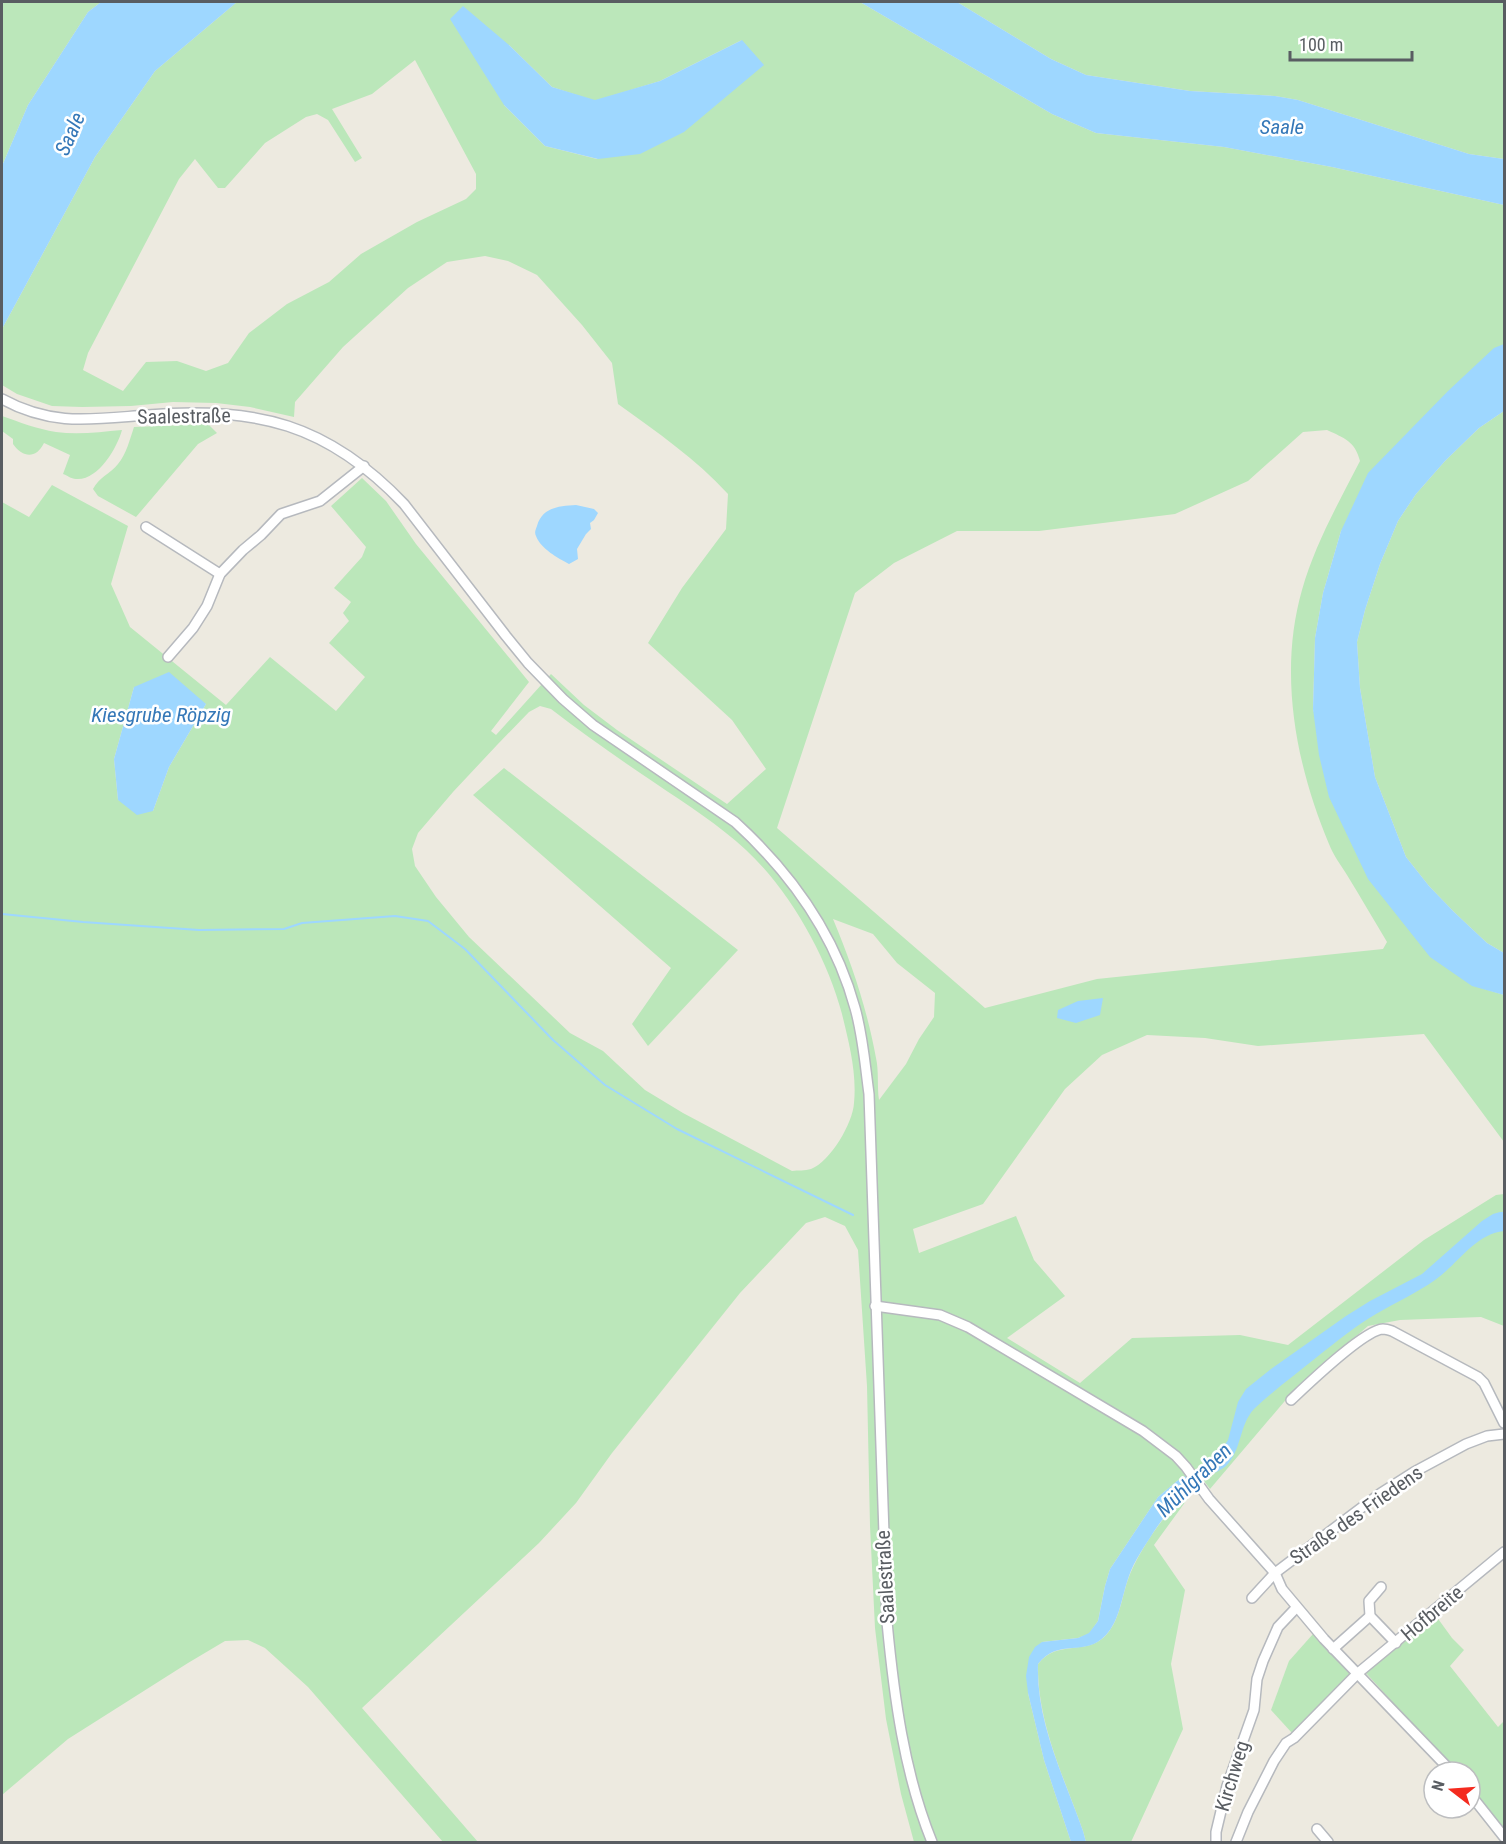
<svg xmlns="http://www.w3.org/2000/svg" width="1506" height="1844" font-family="'Roboto Condensed',sans-serif">
  <style>
    .green { fill: #bbe7ba; fill-rule: evenodd }
    .water { fill: #9ed7ff }
    .lines { fill: none; stroke-linecap: round; stroke-linejoin: round }
    .stream { stroke: #9ed7ff; stroke-width: 2 }
    .minor-casing { stroke: #b6b9be; stroke-width: 12 }
    .minor { stroke: #fff; stroke-width: 9 }
    .labels { text-anchor: middle; dominant-baseline: central; stroke-width: 5; stroke-linejoin: round; paint-order: stroke }
    .street-label { font-size: 20px; fill: #595d62; stroke: #fff }
    .water-label { font-size: 21px; font-style: italic; fill: #3578b8; stroke: #fff }
  </style>
  <rect width="100%" height="100%" fill="#edeae0"/>
  <g class="green">
    <polygon points="2,2 101,2 88,12 28,105 2,166"/>
    <path d="M237 2H860L1052 114 1096 133 1224 147 1332 167 1504 205V346L1341 531 1323 593 1315 638 1313 709 1353 845 1369 879 1472 985 1504 995V1142L1424 1034 1258 1046 1205 1038 1147 1035 1102 1055 1065 1089 983 1204 913 1229 919 1253 1016 1216 1034 1260 1065 1296 1007 1338 1080 1383 1132 1338 1240 1335 1288 1345 1424 1240 1496 1195 1504 1194V1326L1481 1317 1400 1320 1368 1326 1295 1389 1210 1489 1204 1481 1194 1490 1154 1545 1185 1590 1171 1664 1183 1729 1131 1842H1086L1083 1831C1064 1777 1037 1723 1038 1664 1058 1638 1088 1657 1107 1634 1121 1618 1122 1593 1130 1574 1144 1542 1167 1511 1192 1487L1182 1476 1183 1478 1177 1481 1158 1497 1110 1569 1105 1586 1098 1621 1089 1634 1078 1638 1042 1642 1028 1693 1044 1760 1071 1842H914L901 1794 886 1719 875 1628 870 1526 867 1386 858 1250 845 1226 825 1217 806 1223 740 1293 612 1453 576 1503 539 1543 362 1708 478 1842H443L308 1687 265 1648 248 1640 225 1641 188 1663 68 1739 2 1795V502L29 517 52 485 128 526 111 584 130 627 226 705 270 657 336 711 365 677 329 643 349 621 343 613 351 602 334 588 362 557 366 547 331 506 362 478 386 501 416 544 529 682 491 731 496 735 551 674 584 705 617 730 727 804 766 769 732 720 648 643 682 588 726 529 728 494C696 459 657 432 618 404L612 363 582 325 537 275 508 261 485 256 447 262 408 288 343 347 295 402 294 417 250 407 216 403 173 402 131 406 82 407 52 406 17 394 2 385V329L95 157 155 71ZM742 40 597 159 545 146 504 105 509 45 552 87 595 101 660 81ZM415 60 476 174V189L466 199 417 222 361 254 329 282 287 304 249 333 228 363 206 371 177 361 146 362 123 391 83 370 88 353 179 179 195 159 218 188H225L265 143 306 117 317 114 328 120 355 162 362 158 332 109 372 94ZM1327 430C1344 438 1355 441 1360 461 1339 502 1315 544 1302 590 1278 674 1296 765 1329 844 1333 855 1341 865 1347 875 1361 898 1374 920 1387 942L1383 949 1097 979 985 1008 777 828 855 593 894 563 957 531H1039L1175 514 1248 481 1303 432ZM134 687 206 704 169 767 153 811 118 800 114 759ZM540 706 551 709C585 735 619 759 655 783 686 804 719 825 746 850 790 891 827 957 842 1014 849 1043 857 1073 854 1103 853 1123 830 1162 811 1169 805 1171 798 1170 792 1171L683 1113 645 1090 603 1051 570 1033 469 937 436 897 415 866 412 849 418 833 453 792 497 745 529 712ZM833 919 873 934 897 963 935 993 934 1017 919 1039 906 1064 879 1100C877 1087 879 1071 876 1058 867 1009 852 964 833 919Z"/>
    <polygon points="957,2 1504,2 1504,159 1469,154 1298,100 1275,96 1190,91 1086,75 1051,59"/>
    <polygon points="1504,411 1504,953 1487,943 1454,912 1429,886 1406,857 1375,777 1360,688 1357,642 1365,610 1380,564 1398,521 1416,494 1445,461 1479,428"/>
    <path d="M2 416C19 422 37 429 56 432 78 435 100 432 122 430 117 448 98 481 76 479 71 479 67 475 63 474L70 455 44 443C36 459 23 458 13 444V439L2 431Z"/>
    <path d="M208 424 217 433 198 444 136 517 98 496 93 489C99 477 110 474 118 464 126 455 130 439 134 427Z"/>
    <polygon points="504,768 738,950 648,1046 632,1024 671,968 473,795"/>
    <polygon points="1436,1616 1452,1638 1464,1650 1450,1666 1498,1727 1504,1721 1504,1833 1470,1790 1470,1772 1456,1772 1366,1673"/>
    <polygon points="1313,1634 1353,1676 1292,1733 1271,1710 1289,1661"/>
  </g>
  <g class="water">
    <polygon points="101,2 237,2 155,71 95,157 2,329 2,166 28,105 88,12"/>
    <polygon points="860,2 957,2 1051,59 1086,75 1190,91 1275,96 1298,100 1469,154 1504,159 1504,205 1332,167 1224,147 1096,133 1052,114"/>
    <polygon points="463,6 509,45 552,87 595,100 660,81 742,40 764,65 684,132 640,154 598,159 545,146 504,105 450,19"/>
    <polygon points="1504,344 1504,411 1479,428 1445,461 1416,494 1398,521 1380,564 1365,610 1357,642 1360,688 1375,777 1406,857 1429,886 1454,912 1487,943 1504,953 1504,995 1472,986 1430,957 1368,879 1329,797 1319,755 1313,709 1315,638 1323,593 1341,531 1368,473 1448,391 1494,348"/>
    <path d="M576 505 594 509 598 513 594 520 590 523 591 529 586 534 577 549 578 559 569 564C558 558 541 549 536 536 534 532 536 529 537 526 542 507 560 506 576 505Z"/>
    <polygon points="169,672 206,704 169,767 153,811 137,815 118,800 114,759 134,687"/>
    <polygon points="1103,998 1100,1015 1076,1023 1057,1018 1058,1010 1078,1001"/>
    <path d="M1500 1212H1504V1231C1475 1234 1458 1264 1435 1280 1417 1293 1396 1302 1376 1314 1355 1326 1336 1342 1317 1357 1296 1374 1274 1390 1254 1409 1239 1425 1242 1450 1226 1466 1219 1472 1210 1474 1203 1479 1183 1493 1166 1513 1153 1533 1145 1546 1134 1561 1129 1576 1122 1595 1120 1620 1106 1635 1085 1658 1059 1637 1038 1664 1036 1722 1064 1777 1083 1831L1086 1842H1071L1044 1760 1028 1693 1026 1676 1029 1657 1035 1647 1042 1642 1078 1638 1089 1633 1098 1621 1105 1586 1110 1569 1158 1497 1177 1481 1200 1468 1218 1455 1228 1440 1238 1402 1246 1389 1271 1369 1346 1316 1370 1301 1422 1274 1482 1221 1493 1214Z"/>
  </g>
  <g class="lines">
    <polyline class="stream" points="2,914 83,922 199,930 284,929 302,923 395,916 428,921 465,949 553,1040 605,1085 677,1129 853,1215"/>
    <defs>
      <g id="minor">
        <path d="M2 399C53 427 93 419 148 415 256 406 328 424 404 504L506 636 528 663 563 699 593 725 735 822C791 873 835 935 855 1008 863 1036 865 1065 869 1094L887 1622C894 1696 904 1773 932 1842"/>
        <polyline points="146,527 220,574"/>
        <polyline points="168,657 193,628 207,606 220,574 243,550 261,535 281,514 320,501 364,466"/>
        <polyline points="875,1306 940,1315 968,1327 1143,1431 1176,1456 1186,1467 1209,1499 1275,1573 1282,1589 1324,1639 1452,1772"/>
        <path d="M1291 1400C1307 1385 1364 1330 1383 1329 1386 1329 1389 1330 1392 1331L1478 1377 1484 1383 1504 1423"/>
        <polyline points="1381,1587 1369,1601 1370,1616 1396,1643"/>
        <polyline points="1252,1598 1275,1573 1381,1493 1414,1472 1466,1444 1487,1436 1504,1434"/>
        <polyline points="1333,1649 1370,1616"/>
        <polyline points="1470,1794 1504,1837"/>
        <polyline points="1317,1829 1328,1842"/>
        <polyline points="1216,1842 1216,1832 1227,1786 1254,1710 1257,1679 1263,1661 1278,1627 1296,1608"/>
        <polyline points="1236,1842 1248,1812 1274,1761 1286,1743 1294,1738 1358,1673 1504,1552"/>
      </g>
    </defs>
    <use href="#minor" class="minor-casing"/>
    <use href="#minor" class="minor"/>
  </g>
  <g class="labels">
    <g class="street-label">
      <text transform="translate(184 416) rotate(-1)">Saalestraße</text>
      <text transform="translate(1356 1515) rotate(-35)">Straße des Friedens</text>
      <text transform="translate(885 1577) rotate(-93)">Saalestraße</text>
      <text transform="translate(1432 1613) rotate(-40)">Hofbreite</text>
      <text transform="translate(1232 1776) rotate(-73)">Kirchweg</text>
    </g>
    <g class="water-label">
      <text x="1282" y="127">Saale</text>
      <text transform="translate(70 134) rotate(-66)">Saale</text>
      <text x="161" y="715">Kiesgrube Röpzig</text>
      <text transform="translate(1194 1480) rotate(-44)">Mühlgraben</text>
    </g>
  </g>
  <rect width="1506" height="1844" fill="none" stroke="#595d62" stroke-width="6"/>
  <g transform="translate(1452 1790) rotate(287)"><circle r="28" fill="#ffffff" stroke="#bdbec0" stroke-width="1.5"/>
  <path d="M0-4.5L10 22L0 15L-10 22Z" fill="#f42b1f"/>
  <text y="-9" font-size="16" font-weight="bold" text-anchor="middle" fill="#595d62">N</text>
  </g>
  <path d="M1290 51v9h122v-9" fill="none" stroke="#595d62" stroke-width="3"/>
  <text x="1299" y="51" font-size="18" fill="#595d62" stroke="#ffffff" stroke-width="4.5" paint-order="stroke">100 m</text>
</svg>
